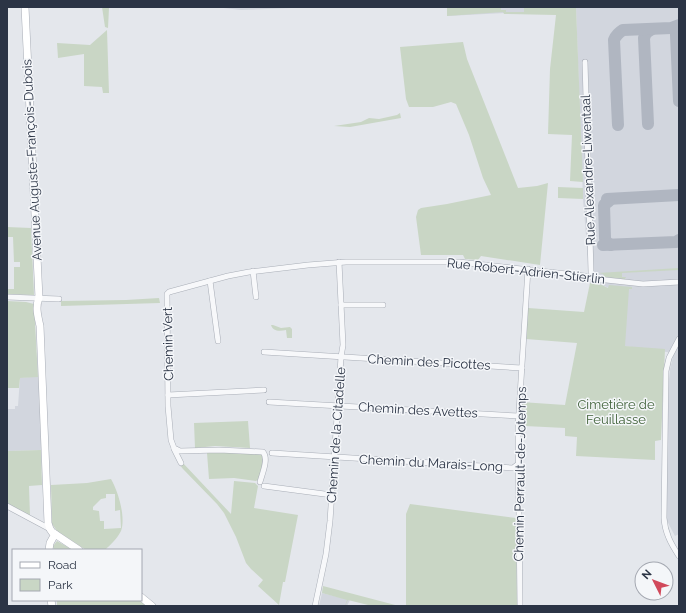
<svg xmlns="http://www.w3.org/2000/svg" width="686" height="613" font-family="Raleway,sans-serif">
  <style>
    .built { fill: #d2d6de }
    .green { fill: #c9d6c5; fill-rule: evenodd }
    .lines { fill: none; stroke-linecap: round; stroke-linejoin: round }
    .taxiway { stroke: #b0b6c1; stroke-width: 12 }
    .minor-casing { stroke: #a9aeb7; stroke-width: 6 }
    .secondary-casing { stroke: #a9aeb7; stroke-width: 8 }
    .minor { stroke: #f7f8fa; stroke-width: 5 }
    .secondary { stroke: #fff; stroke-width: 7 }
    .labels { text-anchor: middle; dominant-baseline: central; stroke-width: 3; stroke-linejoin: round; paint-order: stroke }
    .street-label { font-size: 13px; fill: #2b3445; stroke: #f4f6f9 }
    .park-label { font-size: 13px; fill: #3f6138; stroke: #f4f6f9 }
  </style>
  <rect width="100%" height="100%" fill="#e4e7ec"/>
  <g class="built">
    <polygon points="215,7 317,7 241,10"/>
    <polygon points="447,7 524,7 524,12 447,16"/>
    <polygon points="576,7 679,7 679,534 675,536 666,519 667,400 670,369 674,353 625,346 611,289 602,285 590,283 583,199"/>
    <polygon points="40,376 42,444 41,450 7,451 7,409 15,409 15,406 18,406 20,378"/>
    <polygon points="322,593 350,600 347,606 319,606"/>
  </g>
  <g class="green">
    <polygon points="102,7 170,7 109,8 108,28 105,27"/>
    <polygon points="447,7 501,7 501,10 506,10 506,12 524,12 524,7 576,7 583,182 570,181 572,135 548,134 550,69 556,15 504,14 503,12 447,16"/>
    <polygon points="107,30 109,93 103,93 102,87 84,86 84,54 58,58 57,43 90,45"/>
    <polygon points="463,42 467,59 518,188 537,186 548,183 540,265 481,256 478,260 465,259 463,255 421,255 416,217 418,210 421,208 447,204 491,195 483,178 469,135 456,104 451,102 433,107 409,107 406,99 400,47"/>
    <polygon points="400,113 401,118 350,127 334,126 361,122 369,118 379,119 397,115"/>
    <polygon points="558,187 583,188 583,199 558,198"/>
    <polygon points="7,227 31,228 34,295 7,294 7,289 14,289 14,267 20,267 20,262 14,262 13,237 7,237"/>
    <polygon points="679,268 679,270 622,273 622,277 626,277 625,279 604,277 603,274 598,273"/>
    <polygon points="590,283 602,285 608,288 609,285 632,287 632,289 629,289 625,346 665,349 661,440 655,441 655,460 576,456 577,437 565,436 565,428 525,426 520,423 521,402 565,405 577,343 526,339 528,308 584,312"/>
    <polygon points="159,298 160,303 61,306 61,301 126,300"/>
    <polygon points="7,301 26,302 34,304 38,377 20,378 19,388 7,388"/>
    <path d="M273 325 281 328 290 327 292 329V338H287L286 330C280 331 273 332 271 325Z"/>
    <polygon points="248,421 250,448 215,446 195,448 194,423"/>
    <polygon points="41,450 42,485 29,486 30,516 7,503 7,451"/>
    <polygon points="220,451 262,454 265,457 260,478 256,481 234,478 209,479 207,453"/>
    <polygon points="182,462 231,514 234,481 255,483 258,486 254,508 298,515 285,582 283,582 279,605 258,586 263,580 251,569 246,563 236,537 224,513 217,504 183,469 179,464"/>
    <path d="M111 479C118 491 126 517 121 531 117 539 111 544 105 550H86L57 531 52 524 51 485 87 483ZM106 494H115V511L120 510 121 528 104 529V521H100L99 511 93 510V507L101 499 106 498Z"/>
    <polygon points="410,504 516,518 517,606 406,606 406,514"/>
    <polygon points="57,541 73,550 54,550 53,546"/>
    <polygon points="323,586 399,606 372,606 348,600 345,606 347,600 322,593"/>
    <polygon points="57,600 140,600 147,606 57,606"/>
  </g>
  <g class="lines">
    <g class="taxiway">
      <polyline points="679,26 676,35 679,101"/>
      <polyline points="648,124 644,38 646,33 652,29"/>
      <path d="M618 125 614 40C616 35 618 33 623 30L671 28 679 25"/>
      <polyline points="607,199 679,195"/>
      <polyline points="609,201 604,205 605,238 606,242 611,245"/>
      <polyline points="603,245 676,242 679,240"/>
    </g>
    <defs>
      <g id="minor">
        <polyline points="585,62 591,272 594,277"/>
        <polyline points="253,271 256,297"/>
        <polyline points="210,281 218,341"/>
        <polyline points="7,297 59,299"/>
        <polyline points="341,305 383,305"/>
        <path d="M679 339 669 358 666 371 664 518C665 533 671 544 679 556"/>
        <polyline points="264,352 522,368"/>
        <polyline points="168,395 264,390"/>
        <polyline points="269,402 519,416"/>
        <polyline points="174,449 181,463"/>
        <polyline points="272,453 513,468 517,465"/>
        <path d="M260 482C262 474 269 459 263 452L219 450 180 451 174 448 171 440 168 406 167 294 169 292 228 276 249 272 308 265 346 262H459L594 277 597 279 643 284 679 282"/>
        <polyline points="264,486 332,495"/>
        <polyline points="7,506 50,529"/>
        <polyline points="315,606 326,554 330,521 341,357 343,345 339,262"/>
        <polyline points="520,606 518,428 528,269"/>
      </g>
      <g id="secondary">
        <path d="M25 7 39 298C35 307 38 317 40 326L48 523 50 529 52 532 79 550"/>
        <polyline points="49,550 50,543 55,534"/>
        <polyline points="141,597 152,606"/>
        <polyline points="51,600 52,606"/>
      </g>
    </defs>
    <use href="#minor" class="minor-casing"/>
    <use href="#secondary" class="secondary-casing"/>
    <use href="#minor" class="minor"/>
    <use href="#secondary" class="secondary"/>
  </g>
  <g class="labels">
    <g class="street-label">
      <text transform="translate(32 160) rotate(-93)">Avenue Auguste-François-Dubois</text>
      <text transform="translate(588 170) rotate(-92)">Rue Alexandre-Liwentaal</text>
      <text transform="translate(526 271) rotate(6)">Rue Robert-Adrien-Stierlin</text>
      <text transform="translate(168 344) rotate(-91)">Chemin Vert</text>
      <text transform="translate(429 362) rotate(3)">Chemin des Picottes</text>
      <text transform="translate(418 410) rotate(3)">Chemin des Avettes</text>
      <text transform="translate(336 435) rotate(-86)">Chemin de la Citadelle</text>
      <text transform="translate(431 463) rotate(3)">Chemin du Marais-Long</text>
      <text transform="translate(520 474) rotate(-89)">Chemin Perrault-de-Jotemps</text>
    </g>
    <g class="park-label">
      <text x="616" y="404">Cimetière de<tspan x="616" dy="15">Feuillasse</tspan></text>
    </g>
  </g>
  <rect width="686" height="613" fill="none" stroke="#2b3445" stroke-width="16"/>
  <rect x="12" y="549" width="130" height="52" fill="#f4f6f9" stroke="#a4a8b1"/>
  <rect x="20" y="562" width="20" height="6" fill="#ffffff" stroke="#a4a8b1"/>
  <text x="48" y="569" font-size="12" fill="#2b3445">Road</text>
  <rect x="20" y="579" width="20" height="12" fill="#c9d6c5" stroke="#a4a8b1"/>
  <text x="48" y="589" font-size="12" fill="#2b3445">Park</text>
  <g transform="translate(654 581) rotate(312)"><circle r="19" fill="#f4f6f9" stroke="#a4a8b1"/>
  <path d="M0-3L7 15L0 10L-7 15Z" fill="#d1495b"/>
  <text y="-6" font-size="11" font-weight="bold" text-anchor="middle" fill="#2b3445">N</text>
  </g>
</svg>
